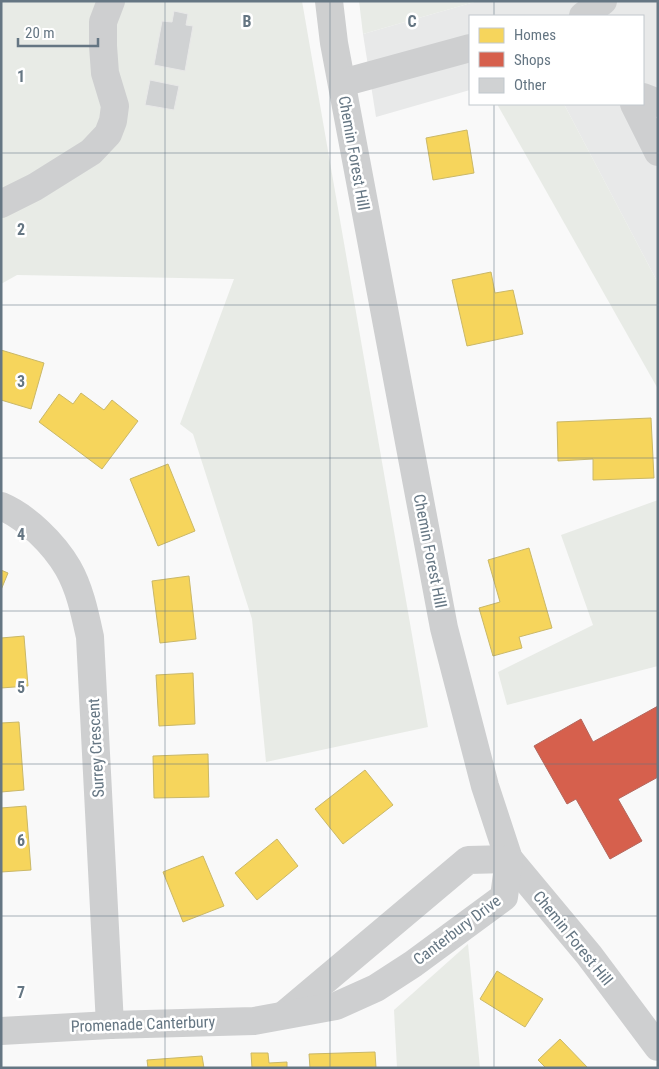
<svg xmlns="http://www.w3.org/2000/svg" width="659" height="1069" font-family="'Roboto Condensed',sans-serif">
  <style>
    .built { fill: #e8e9e9 }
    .green { fill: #e8ebe6 }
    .homes { fill: #f6d55c; stroke: #cab868 }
    .shops { fill: #d6604d; stroke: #b4675d }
    .building { fill: #d0d2d3; stroke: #e8e8e8 }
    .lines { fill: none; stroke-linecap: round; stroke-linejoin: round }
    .minor { stroke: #cecfd0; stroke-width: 28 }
    .grid { fill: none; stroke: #657683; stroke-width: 1; stroke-opacity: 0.55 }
    .labels { text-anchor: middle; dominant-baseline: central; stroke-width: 5; stroke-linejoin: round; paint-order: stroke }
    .street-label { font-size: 16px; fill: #657683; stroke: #fff }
    .grid-label { font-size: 16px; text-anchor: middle; font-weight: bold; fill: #657683; stroke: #fff; stroke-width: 5; stroke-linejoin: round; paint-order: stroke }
  </style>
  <rect width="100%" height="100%" fill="#f9f9f9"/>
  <polygon class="built" points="478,1 658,1 658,283 564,104 643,104 643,16 470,16 470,90 376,117 363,34"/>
  <g class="green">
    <polygon points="1,1 302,1 428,727 266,762 252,619 193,434 180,424 234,279 17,275 1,284"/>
    <polygon points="359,1 478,1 363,34"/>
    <polygon points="497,104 564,104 658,283 658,389"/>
    <polygon points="658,500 658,666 507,705 498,672 593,625 561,535"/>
    <polygon points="468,944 480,1068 397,1068 394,1010"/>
  </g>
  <g class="homes">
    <polygon points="467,130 474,173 433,180 426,138"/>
    <polygon points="491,272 495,293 513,290 523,334 467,346 452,280"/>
    <polygon points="1,350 44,363 31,409 1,400"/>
    <polygon points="81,393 104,410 112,400 138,421 102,469 39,422 59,394 73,404"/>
    <polygon points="651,418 654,478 593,480 593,459 558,461 557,422"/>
    <polygon points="168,464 195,531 158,546 130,479"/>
    <polygon points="529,548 552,628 519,637 522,648 493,656 479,608 500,602 488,560"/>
    <polygon points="1,570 8,573 1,590"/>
    <polygon points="189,576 196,639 160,643 152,581"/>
    <polygon points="24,636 28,686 1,688 1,638"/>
    <polygon points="193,673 195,724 159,726 156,675"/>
    <polygon points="19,722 24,790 1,792 1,723"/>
    <polygon points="208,754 209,797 154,798 153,756"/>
    <polygon points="365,770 393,805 343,844 315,809"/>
    <polygon points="26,806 31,870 1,872 1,808"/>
    <polygon points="277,839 298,866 257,900 235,873"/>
    <polygon points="203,856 224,906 183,922 163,872"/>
    <polygon points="497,971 543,999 525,1027 480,999"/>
    <polygon points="560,1039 588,1068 546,1068 538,1060"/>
    <polygon points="375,1052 376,1068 310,1068 309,1054"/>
    <polygon points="251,1053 268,1053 269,1063 287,1062 287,1068 252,1068"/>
    <polygon points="202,1056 204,1068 148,1068 147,1060"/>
  </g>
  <polygon class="shops" points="658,706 658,777 618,799 642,841 610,859 576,799 567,804 534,746 581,719 593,742"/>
  <g class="building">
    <polygon points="174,11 188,14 186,25 193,26 185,71 154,65 162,21 172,22"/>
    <polygon points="150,80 179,86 174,110 145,105"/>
  </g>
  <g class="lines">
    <g class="minor">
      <polyline points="329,1 334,43 444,628 485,786 509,859 589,955 658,1047"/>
      <polyline points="583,16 603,1"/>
      <polyline points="342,83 470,48"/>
      <polyline points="643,97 658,103"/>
      <polyline points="634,104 658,152"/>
      <polyline points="1,204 35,187 91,152 108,134 113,121 115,106 105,73 103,46 103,22 111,1"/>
      <path d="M1 506C27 517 54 544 68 568 80 589 85 614 90 637L110 1025"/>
      <polyline points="285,1014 468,860 509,859"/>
      <polyline points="1,1031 110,1025 254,1021 336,1006 376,988 413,964 504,897 509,859"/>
    </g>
  </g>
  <path class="grid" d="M165 1V1068M330 1V1068M494 1V16M494 104V1068M1 153H658M1 305H658M1 458H658M1 611H658M1 764H658M1 916H658"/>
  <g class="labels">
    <g class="street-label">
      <text transform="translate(354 153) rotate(80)">Chemin Forest Hill</text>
      <text transform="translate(430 551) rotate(79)">Chemin Forest Hill</text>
      <text transform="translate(96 748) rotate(-93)">Surrey Crescent</text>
      <text transform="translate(457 930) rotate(-37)">Canterbury Drive</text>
      <text transform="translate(573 938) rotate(51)">Chemin Forest Hill</text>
      <text transform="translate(143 1024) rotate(-2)">Promenade Canterbury</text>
    </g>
  </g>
  <g class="grid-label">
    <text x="247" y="27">B</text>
    <text x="412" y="27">C</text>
    <text x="21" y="82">1</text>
    <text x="21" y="235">2</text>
    <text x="21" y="387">3</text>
    <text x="21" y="540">4</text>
    <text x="21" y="693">5</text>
    <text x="21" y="846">6</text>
    <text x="21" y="998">7</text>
  </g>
  <rect width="659" height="1069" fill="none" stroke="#657683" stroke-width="5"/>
  <rect x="469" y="15" width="175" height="90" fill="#ffffff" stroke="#c1c8cd"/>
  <rect x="479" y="28" width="25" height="15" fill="#f6d55c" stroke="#c1c8cd"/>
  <text x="514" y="40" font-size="15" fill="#657683">Homes</text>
  <rect x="479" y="52" width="25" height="15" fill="#d6604d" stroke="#c1c8cd"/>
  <text x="514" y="65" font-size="15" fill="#657683">Shops</text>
  <rect x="479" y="78" width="25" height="15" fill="#d0d2d3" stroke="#c1c8cd"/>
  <text x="514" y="90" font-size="15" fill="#657683">Other</text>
  <path d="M18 38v8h80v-8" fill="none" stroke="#657683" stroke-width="2.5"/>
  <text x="25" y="38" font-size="15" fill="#657683" stroke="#ffffff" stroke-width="4" paint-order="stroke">20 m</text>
</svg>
